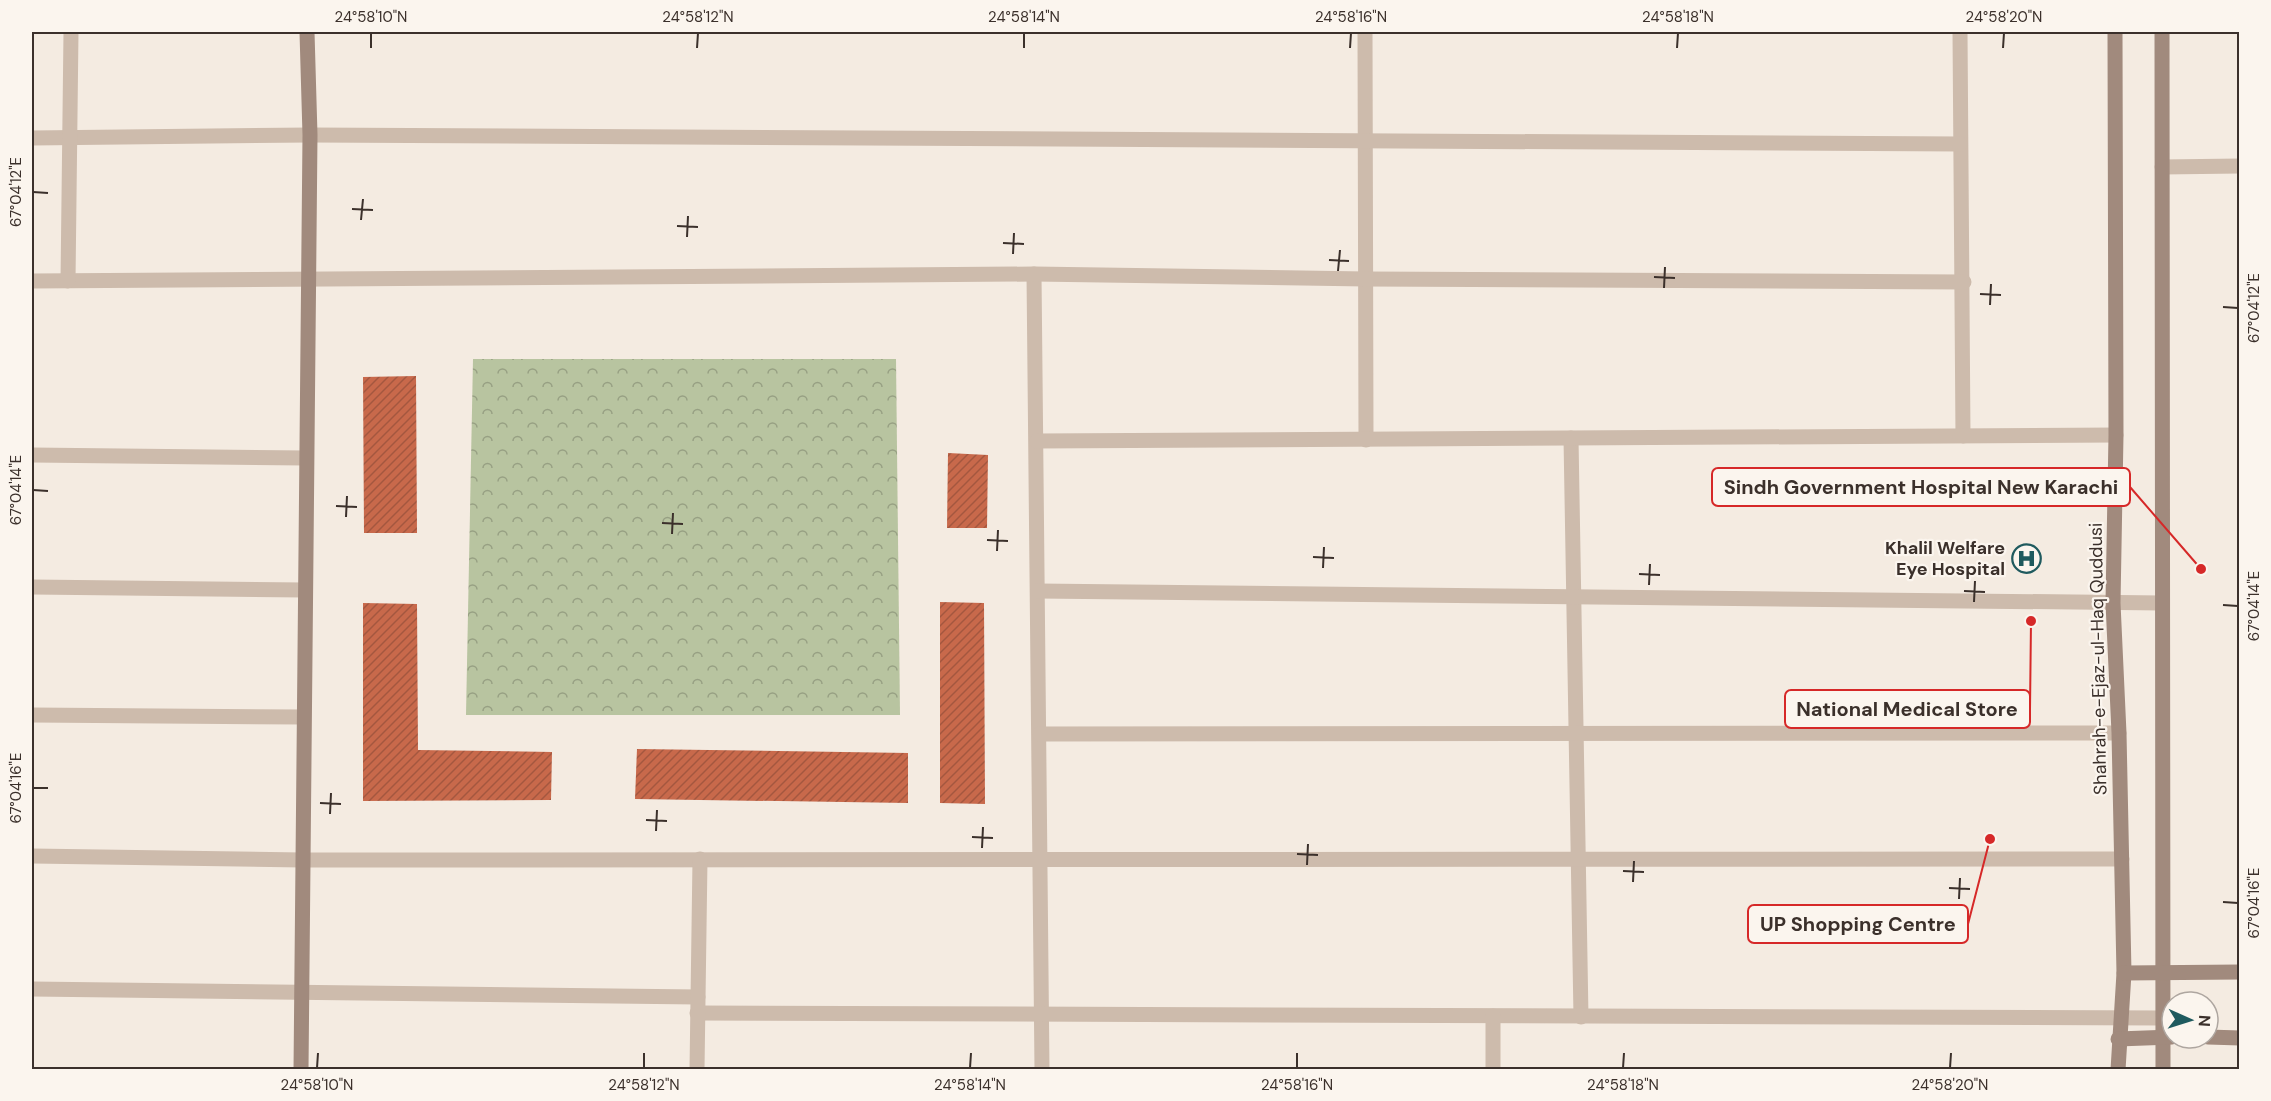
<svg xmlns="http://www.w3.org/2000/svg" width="2271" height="1101" font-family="'DM Sans',sans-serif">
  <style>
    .forest { fill: url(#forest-crowns) }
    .building { fill: url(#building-hatch) }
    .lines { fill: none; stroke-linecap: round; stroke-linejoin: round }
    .street { stroke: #cdbbac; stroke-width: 15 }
    .secondary { stroke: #a18a7d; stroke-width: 15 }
    .ticks { fill: none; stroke: #3b302b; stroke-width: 2 }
    .labels { text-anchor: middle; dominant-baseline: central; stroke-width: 4.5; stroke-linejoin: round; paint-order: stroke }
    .poi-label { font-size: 18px; font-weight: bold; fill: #3b302b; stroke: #fbf5ee; text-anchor: end }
    .street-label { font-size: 18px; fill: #3b302b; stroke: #fbf5ee }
    .leader { fill: none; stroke: #d62828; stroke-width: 2 }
    .callout-dot { fill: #d62828; stroke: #fbf5ee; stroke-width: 2 }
    .callout { fill: #fbf5ee; stroke: #d62828; stroke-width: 2 }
    .callout-label { font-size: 20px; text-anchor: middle; font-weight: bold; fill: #3b302b }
    .neatline { fill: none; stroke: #3b302b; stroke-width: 2 }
    .ticks-label { font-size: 15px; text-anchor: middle; fill: #3b302b }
  </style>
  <defs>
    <pattern id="forest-crowns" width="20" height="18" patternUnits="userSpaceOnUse" patternTransform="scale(1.5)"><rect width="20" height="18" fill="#b8c4a0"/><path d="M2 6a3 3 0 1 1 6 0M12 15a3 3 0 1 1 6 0" fill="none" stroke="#97a083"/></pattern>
    <pattern id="building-hatch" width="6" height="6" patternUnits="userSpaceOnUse" patternTransform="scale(1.5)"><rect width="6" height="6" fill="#c8694b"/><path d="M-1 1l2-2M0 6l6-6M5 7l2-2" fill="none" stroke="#a4573f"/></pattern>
  </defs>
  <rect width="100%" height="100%" fill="#f4ebe1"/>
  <polygon class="forest" points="473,359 896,359 900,715 466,715"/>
  <g class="building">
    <polygon points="416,376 417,533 364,533 363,377"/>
    <polygon points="948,453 988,455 987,528 947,528"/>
    <polygon points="940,602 984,603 985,804 940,803"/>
    <polygon points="363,603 417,604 418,750 552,752 551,800 363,801"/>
    <polygon points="637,749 908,753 908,803 635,799"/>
  </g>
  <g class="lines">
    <g class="street">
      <polyline points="1365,32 1366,440"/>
      <polyline points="1960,32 1963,436"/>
      <polyline points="32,138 310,135 1960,144"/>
      <polyline points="2162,167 2240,166"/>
      <polyline points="1034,274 1042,1070"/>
      <polyline points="32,281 1034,274 1366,279 1964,282"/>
      <polyline points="68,281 71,32"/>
      <polyline points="1571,438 1581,1017"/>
      <polyline points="1037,441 2116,435"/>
      <polyline points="32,455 305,458"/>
      <polyline points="32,587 304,590"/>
      <polyline points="1038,591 2162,603"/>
      <polyline points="32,715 303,717"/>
      <polyline points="1040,734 2119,733"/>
      <polyline points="32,856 302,860 2122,859"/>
      <polyline points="32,989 698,997"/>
      <polyline points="697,1013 2163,1018"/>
      <polyline points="697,1070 700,859"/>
      <polyline points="1493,1070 1493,1016"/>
    </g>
    <g class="secondary">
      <polyline points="2115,32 2116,435 2113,603 2119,733 2124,973 2118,1070"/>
      <polyline points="2162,32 2163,1070"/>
      <polyline points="2124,973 2240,972"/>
      <polyline points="2208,1037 2240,1038"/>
      <polyline points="2118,1039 2172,1037"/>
      <polyline points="301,1070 310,135 307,32"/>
    </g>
  </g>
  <path class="ticks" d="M371 48V33M697 48 698 33M1024 48V33M1350 48 1351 33M1677 48 1678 33M2003 48 2004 33M33 192 48 193M352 209 373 210M361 220 363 199M677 226 698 227M687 237 688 216M1003 243 1024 244M1013 254 1014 233M1329 260 1349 261M1338 271 1340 250M1654 277 1675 278M1664 288 1665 267M1980 294 2001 295M1990 305 1991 284M2223 307 2238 308M33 490 48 491M336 506 357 507M346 517 347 496M662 523 683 524M672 534 673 513M987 540 1008 541M997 551 998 530M1313 557 1334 558M1323 568 1324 547M1639 574 1660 575M1649 585 1650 564M1964 591 1985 592M1974 602 1975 581M2223 605 2238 606M33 788H48M320 803 341 804M330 814 331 793M646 820 667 821M656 831 657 810M972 837 993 838M982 848 983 827M1297 854 1318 855M1307 865 1308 844M1623 871 1644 872M1633 882 1634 861M1949 888 1970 889M1959 899 1960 878M2223 902 2238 903M317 1068 318 1053M644 1068V1053M970 1068 971 1053M1297 1068V1053M1623 1068 1624 1053M1950 1068 1951 1053"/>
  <defs>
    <symbol id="hospital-ring" viewBox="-11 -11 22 22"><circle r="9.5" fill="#fbf5ee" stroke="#1f5a5e" stroke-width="1.5"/><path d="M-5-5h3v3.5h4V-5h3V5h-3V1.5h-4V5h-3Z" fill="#1f5a5e"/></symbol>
  </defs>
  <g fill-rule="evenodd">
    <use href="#hospital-ring" x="2010" y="542" width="33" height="33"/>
  </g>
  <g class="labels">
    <g class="poi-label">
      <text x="2005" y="548">Khalil Welfare<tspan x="2005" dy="21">Eye Hospital</tspan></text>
    </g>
    <g class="street-label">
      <text transform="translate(2098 659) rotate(-91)">Shahrah-e-Ejaz-ul-Haq Quddusi</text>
    </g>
  </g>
  <path class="leader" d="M2201 569L2130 487M2031 621L2030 709M1990 839L1968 924"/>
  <g class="callout-dot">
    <circle cx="2201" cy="569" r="6"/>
    <circle cx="2031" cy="621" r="6"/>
    <circle cx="1990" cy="839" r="6"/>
  </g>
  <g class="callout">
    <rect x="1712" y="468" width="418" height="38" rx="6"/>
    <rect x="1785" y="690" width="245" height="38" rx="6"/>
    <rect x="1748" y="905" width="220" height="38" rx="6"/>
  </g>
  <g class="callout-label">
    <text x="1921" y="494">Sindh Government Hospital New Karachi</text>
    <text x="1907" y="716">National Medical Store</text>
    <text x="1858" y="931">UP Shopping Centre</text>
  </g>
  <rect width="2271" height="1101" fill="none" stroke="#fbf5ee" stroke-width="66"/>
  <g transform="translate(2190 1020) rotate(93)"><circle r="28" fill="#fbf5ee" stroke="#aea6a0" stroke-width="1.5"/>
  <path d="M0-4.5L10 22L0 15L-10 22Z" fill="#1f5a5e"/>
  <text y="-9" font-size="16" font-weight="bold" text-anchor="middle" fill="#3b302b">N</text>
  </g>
  <rect x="33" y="33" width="2205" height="1035" class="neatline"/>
  <g class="ticks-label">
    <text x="371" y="22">24°58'10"N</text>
    <text x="698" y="22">24°58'12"N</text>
    <text x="1024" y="22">24°58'14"N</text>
    <text x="1351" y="22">24°58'16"N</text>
    <text x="1678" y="22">24°58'18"N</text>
    <text x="2004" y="22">24°58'20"N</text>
    <text transform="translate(16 192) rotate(-90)" y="5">67°04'12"E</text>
    <text transform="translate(2254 308) rotate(-90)" y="5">67°04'12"E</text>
    <text transform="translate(16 490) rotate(-90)" y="5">67°04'14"E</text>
    <text transform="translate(2254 606) rotate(-90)" y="5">67°04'14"E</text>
    <text transform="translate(16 788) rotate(-90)" y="5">67°04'16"E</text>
    <text transform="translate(2254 903) rotate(-90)" y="5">67°04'16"E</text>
    <text x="317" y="1090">24°58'10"N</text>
    <text x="644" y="1090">24°58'12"N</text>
    <text x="970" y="1090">24°58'14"N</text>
    <text x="1297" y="1090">24°58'16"N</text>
    <text x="1623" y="1090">24°58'18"N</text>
    <text x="1950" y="1090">24°58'20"N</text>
  </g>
</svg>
